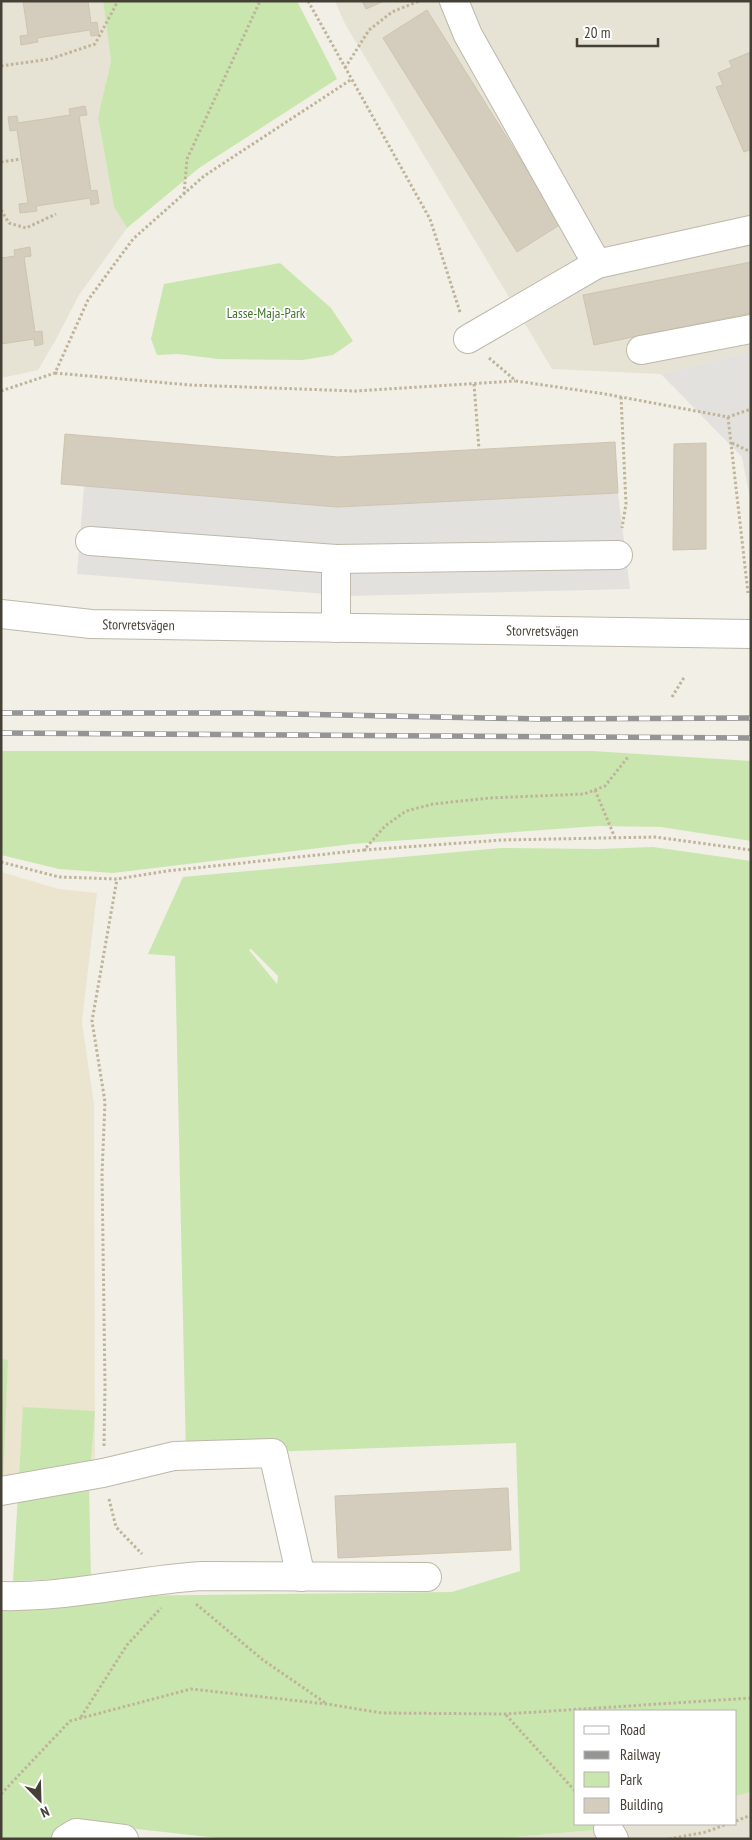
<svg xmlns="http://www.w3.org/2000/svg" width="752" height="1840" font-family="'PT Sans Narrow',sans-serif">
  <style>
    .residential { fill: #e6e2d4 }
    .education { fill: #ebe5d0 }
    .green { fill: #cae6af; fill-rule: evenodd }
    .parking { fill: #e3e1de }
    .building { fill: #d4ccbc; stroke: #cec4af }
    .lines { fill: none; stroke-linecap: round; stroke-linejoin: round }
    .minor-casing { stroke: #bdb8a9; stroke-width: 30 }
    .path { stroke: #bfb49a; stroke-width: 3; stroke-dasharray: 2.5 2.5; stroke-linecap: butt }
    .minor { stroke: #fff; stroke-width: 28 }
    .rail-casing { stroke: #959595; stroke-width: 5.5 }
    .rail { stroke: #fff; stroke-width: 4; stroke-dasharray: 11; stroke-linecap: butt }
    .labels { text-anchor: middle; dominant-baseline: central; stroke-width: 4; stroke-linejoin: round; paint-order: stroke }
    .park-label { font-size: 14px; fill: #41752a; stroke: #fff }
    .street-label { font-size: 14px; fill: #454035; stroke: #fff }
  </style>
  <rect width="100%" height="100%" fill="#f2efe6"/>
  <g class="residential">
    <polygon points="1,1 103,1 111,61 98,117 114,207 127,228 79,295 55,341 38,370 1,378"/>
    <polygon points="335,1 751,1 751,351 661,374 552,369 344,22"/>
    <polygon points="751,1792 751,1839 492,1839 608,1829 628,1824 736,1824 736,1796"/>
  </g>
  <polygon class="education" points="1,872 59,889 97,893 82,1022 94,1104 95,1458 86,1466 1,1482"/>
  <g class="green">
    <polygon points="103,1 297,1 337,79 199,168 127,228 114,207 98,117 111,61"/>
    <polygon points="280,263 331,308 353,341 333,355 303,360 218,359 178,354 157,355 151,339 164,284"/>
    <polygon points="1,751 592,751 751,761 751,841 661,827 598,826 352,844 113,873 59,869 1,855"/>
    <path d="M653 847 751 861V1792L736 1796V1711H576V1824H628L608 1829 492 1839H227L82 1823 52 1839H1V1603L118 1596 452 1592 520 1571 516 1443 186 1455 175 956 148 954 183 877 501 848 597 849ZM251 949 278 976 277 984 249 950Z"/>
    <polygon points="1,1359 8,1360 3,1482 1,1482"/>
    <polygon points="23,1407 95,1411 89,1485 91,1578 13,1581"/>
  </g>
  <g class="parking">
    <polygon points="751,351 751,503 742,457 661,374"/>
    <polygon points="84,486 337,507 618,493 630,589 350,596 77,574"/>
  </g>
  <g class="building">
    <polygon points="23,1 88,1 91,23 97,22 99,35 91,36 90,30 37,38 38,42 21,45 20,36 28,35"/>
    <polygon points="362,1 384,1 366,9"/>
    <polygon points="427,10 561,224 517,252 383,38"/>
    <polygon points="751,52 751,154 749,150 744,152 716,87 723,85 718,73 732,67 729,61"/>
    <polygon points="85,106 87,115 79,116 91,191 97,190 99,203 91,205 90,198 36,206 37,211 20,213 19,204 28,203 17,130 10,131 8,117 17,116 18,123 70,115 69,109"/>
    <polygon points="30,247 31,256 24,257 35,332 42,331 43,344 35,346 34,339 1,344 1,258 15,256 14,250"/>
    <polygon points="751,262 751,313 594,345 583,295"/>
    <polygon points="65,434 338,457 615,442 618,493 337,507 61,484"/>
    <polygon points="706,443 706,549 673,550 674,444"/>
    <polygon points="508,1488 511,1550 338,1558 335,1496"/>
  </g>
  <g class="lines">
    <defs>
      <g id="minor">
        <polyline points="454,1 468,35 597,264 751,230"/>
        <polyline points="468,339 597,264"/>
        <polyline points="641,350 751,329"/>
        <polyline points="90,541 336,559 618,555"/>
        <polyline points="336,559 336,628"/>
        <path id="s1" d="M1 614 91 624 751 634"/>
        <polyline points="1,1491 103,1473 174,1456 273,1453 301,1577"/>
        <path d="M1 1596C68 1598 135 1580 202 1576L427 1577"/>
        <polyline points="608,1829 614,1839"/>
        <polyline points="66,1839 76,1833 124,1839"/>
      </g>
    </defs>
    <use href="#minor" class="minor-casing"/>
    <g class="path">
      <polyline points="308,1 430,219 460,312"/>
      <polyline points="1,66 50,59 95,44 118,1"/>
      <polyline points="345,68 369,30 392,12 419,1"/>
      <polyline points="1,162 21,159"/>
      <polyline points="184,194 187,159 260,1"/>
      <polyline points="1,210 9,223 26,228 56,214"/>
      <polyline points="489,358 516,381 605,394 728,417 751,409"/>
      <polyline points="55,373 190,385 355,391 515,381"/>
      <polyline points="474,384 479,449"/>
      <polyline points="1,391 55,373 88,300 133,239 204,176 352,79"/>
      <polyline points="621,397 626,504 622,528"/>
      <polyline points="728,417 748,593"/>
      <polyline points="732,443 751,452"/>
      <polyline points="672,697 685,676"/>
      <polyline points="595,790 615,838"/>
      <polyline points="364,850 502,840 655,837 751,850"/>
      <polyline points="1,862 59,877 117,879 167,871 364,850 385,826 406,811 433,804 489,798 584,794 605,786 628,757"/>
      <polyline points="104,1446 105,1386 102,1174 105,1102 92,1021 117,879"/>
      <polyline points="109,1499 116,1527 142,1554"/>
      <polyline points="196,1604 263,1660 327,1704"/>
      <polyline points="506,1715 576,1792"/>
      <polyline points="81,1717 127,1645 161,1608"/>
      <polyline points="1,1794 70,1721 191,1689 327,1704 382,1713 505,1714 751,1698"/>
      <polyline points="736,1821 751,1815"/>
      <polyline points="669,1839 706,1832 727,1824"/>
    </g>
    <use href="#minor" class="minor"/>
    <defs>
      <g id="rail">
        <polyline points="1,713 244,713 539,719 751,718"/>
        <polyline points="1,733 751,738"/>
      </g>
    </defs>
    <use href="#rail" class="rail-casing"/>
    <use href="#rail" class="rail"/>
  </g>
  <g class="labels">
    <g class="park-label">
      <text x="266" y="313">Lasse-Maja-Park</text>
    </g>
    <g class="street-label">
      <text stroke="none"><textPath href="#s1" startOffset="138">Storvretsvägen</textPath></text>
      <text stroke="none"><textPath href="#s1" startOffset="542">Storvretsvägen</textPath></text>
    </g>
  </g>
  <rect width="752" height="1840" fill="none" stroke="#454035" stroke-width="5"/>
  <rect x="574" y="1710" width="162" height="115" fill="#ffffff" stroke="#b5b3ae"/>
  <rect x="584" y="1726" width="25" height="8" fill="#ffffff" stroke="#b5b3ae"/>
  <text x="620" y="1735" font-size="15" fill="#454035">Road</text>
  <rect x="584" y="1751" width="25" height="8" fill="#959595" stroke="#b5b3ae"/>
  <text x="620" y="1760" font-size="15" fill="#454035">Railway</text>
  <rect x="584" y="1772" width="25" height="15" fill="#cae6af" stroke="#b5b3ae"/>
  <text x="620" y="1785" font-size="15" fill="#454035">Park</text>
  <rect x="584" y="1798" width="25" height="15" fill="#d4ccbc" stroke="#b5b3ae"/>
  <text x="620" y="1810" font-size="15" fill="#454035">Building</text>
  <g transform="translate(40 1800) rotate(157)" stroke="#ffffff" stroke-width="4" paint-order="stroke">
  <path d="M0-4L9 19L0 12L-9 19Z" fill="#454035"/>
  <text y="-8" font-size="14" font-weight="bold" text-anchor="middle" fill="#454035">N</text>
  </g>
  <path d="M577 38v8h81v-8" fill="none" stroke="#454035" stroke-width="2.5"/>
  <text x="584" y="38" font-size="15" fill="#454035" stroke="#ffffff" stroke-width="4" paint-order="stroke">20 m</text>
</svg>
